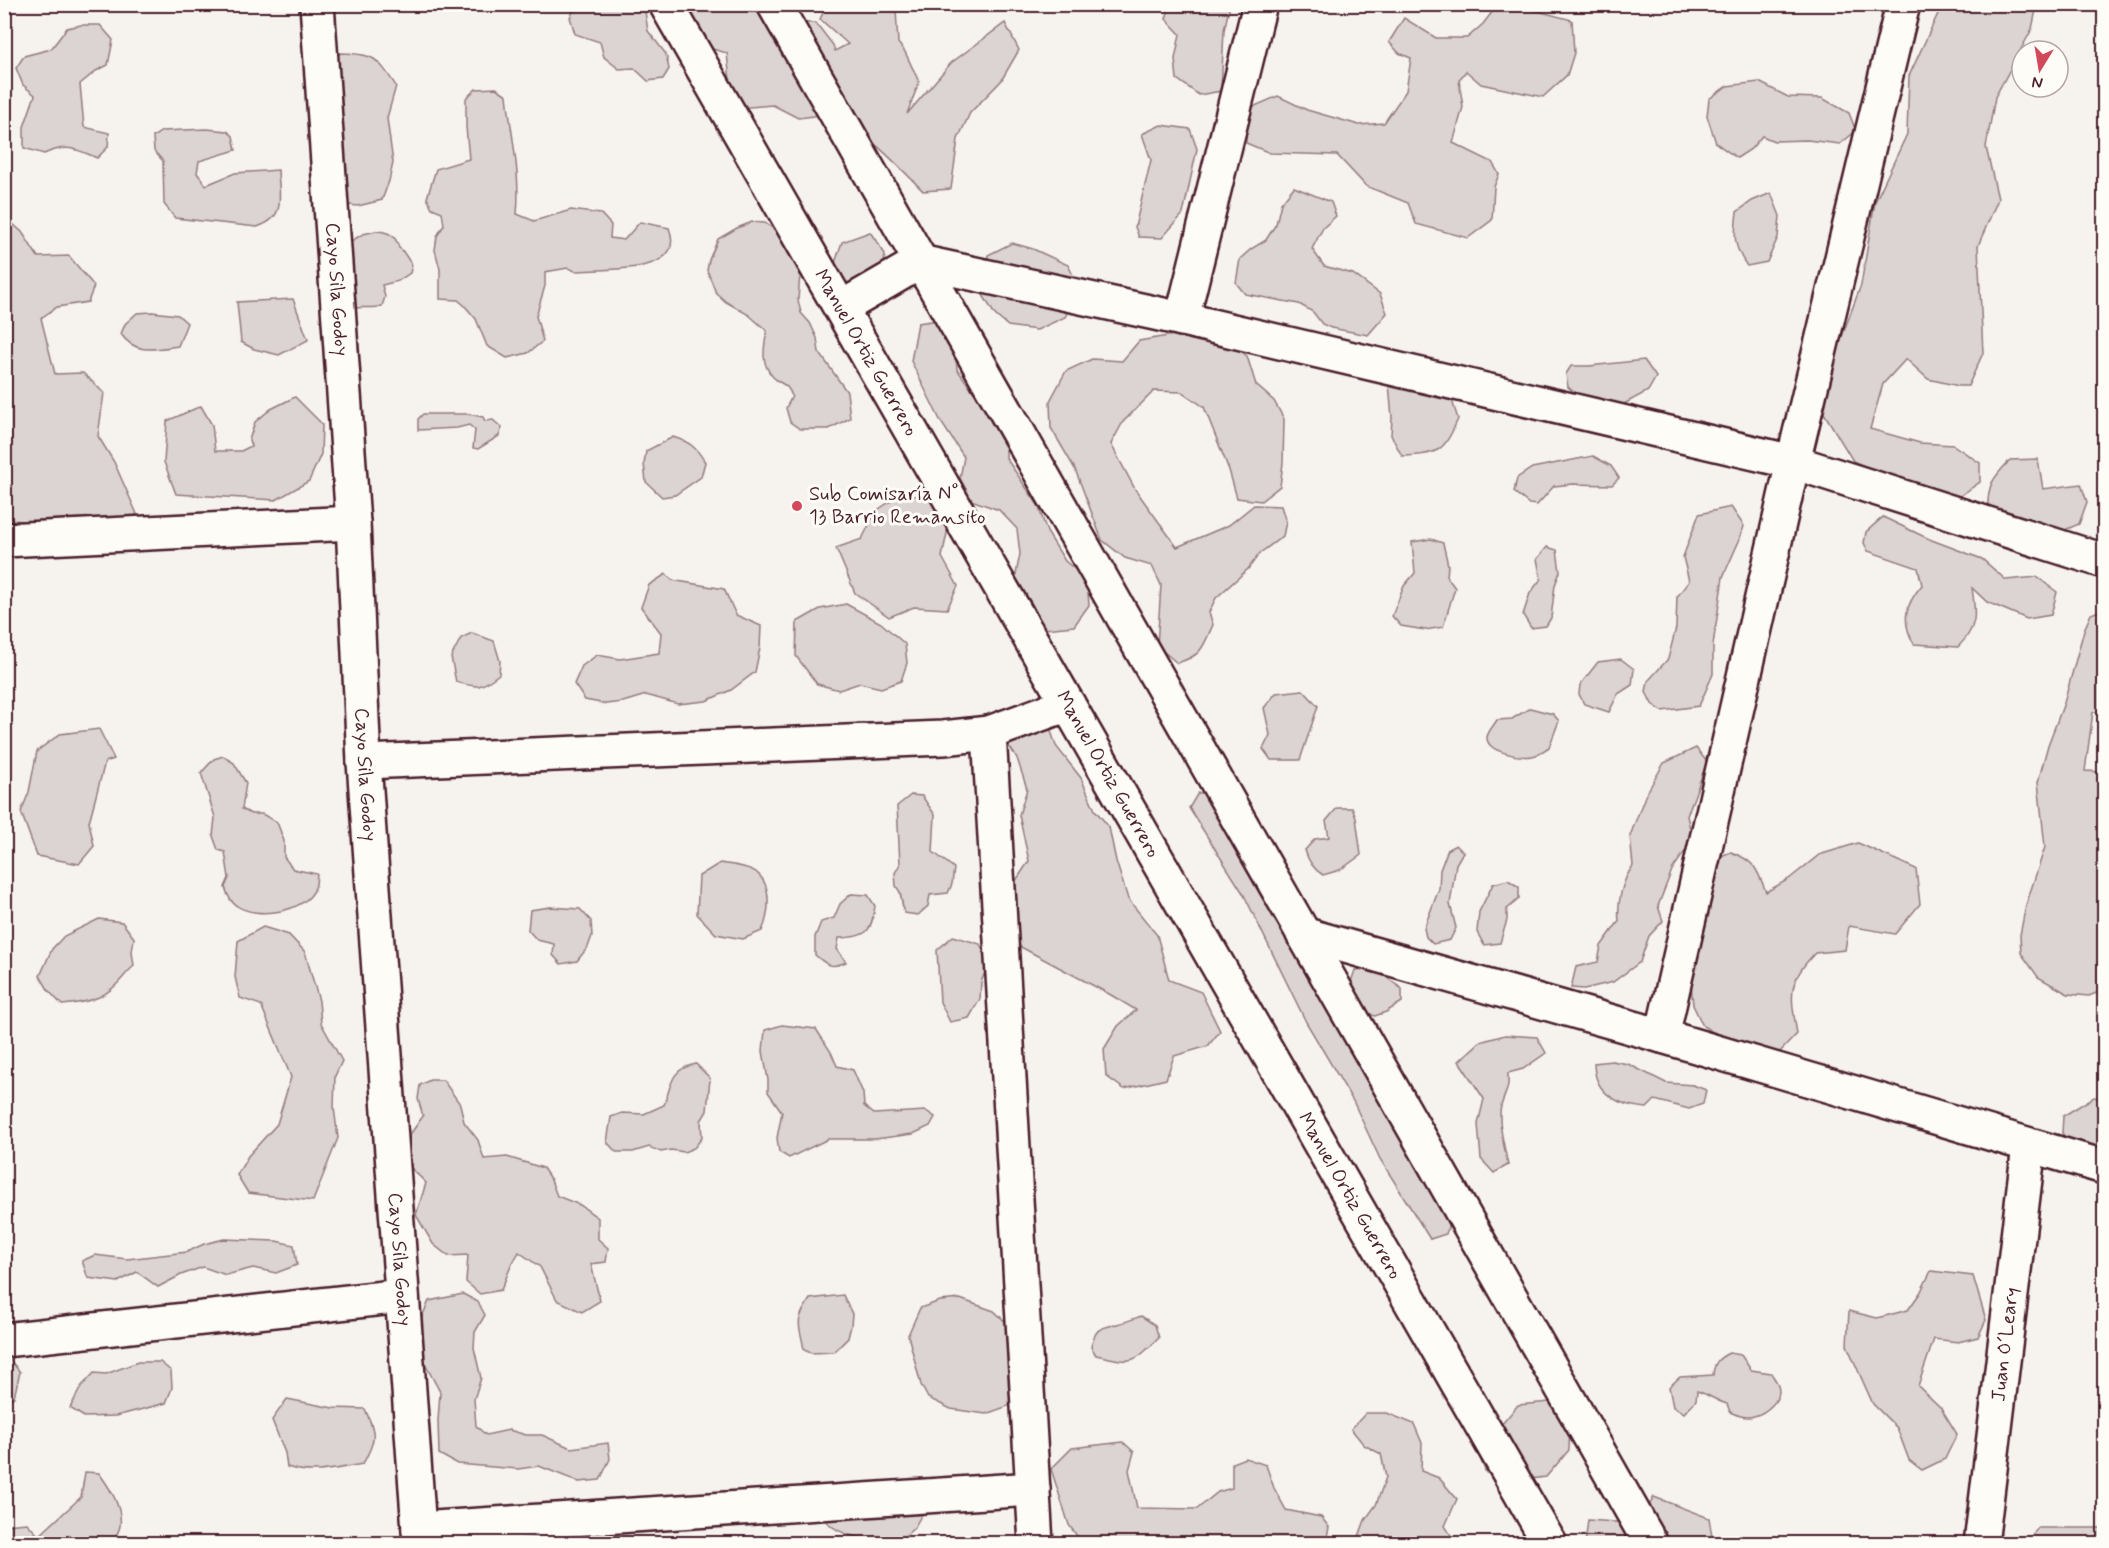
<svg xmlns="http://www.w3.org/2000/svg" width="2109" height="1548" font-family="Mynerve,sans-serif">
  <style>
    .green { fill: #dcd4d2; stroke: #937a7e; stroke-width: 1.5 }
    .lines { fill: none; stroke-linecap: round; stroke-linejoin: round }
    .street-casing { stroke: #4a1f2b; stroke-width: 38 }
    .secondary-casing { stroke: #4a1f2b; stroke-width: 38 }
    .street { stroke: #fdfcf7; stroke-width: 33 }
    .secondary { stroke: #fdfcf7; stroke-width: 33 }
    .poi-dot { fill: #d1495b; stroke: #fdfcf7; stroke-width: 2 }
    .labels { text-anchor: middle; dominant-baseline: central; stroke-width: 6; stroke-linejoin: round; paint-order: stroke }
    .street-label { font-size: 20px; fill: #4a1f2b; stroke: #fdfcf7 }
    .poi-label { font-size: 20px; fill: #4a1f2b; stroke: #fdfcf7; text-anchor: start }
  </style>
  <rect width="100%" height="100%" fill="#f6f3ef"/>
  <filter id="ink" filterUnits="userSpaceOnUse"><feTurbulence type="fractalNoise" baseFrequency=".0167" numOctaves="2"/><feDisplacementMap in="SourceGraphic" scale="12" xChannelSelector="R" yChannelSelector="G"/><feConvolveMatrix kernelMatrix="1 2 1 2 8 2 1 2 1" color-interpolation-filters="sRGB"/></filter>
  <g filter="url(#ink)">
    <g class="green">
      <polygon points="577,5 644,5 648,31 666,54 669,69 663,79 648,81 634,68 619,69 604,57 600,42 575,34 570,17"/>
      <path d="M667 5H752C765 24 794 23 816 23L833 45 835 51 848 44 820 19 827 5H909L896 10 898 43 905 52 919 82 907 114 951 63 1005 23 1019 50 1001 81 970 113 958 139 951 189 923 191C895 162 863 128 826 112L814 116 798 118 773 105 737 108 731 90 727 53 709 48Z"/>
      <polygon points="1170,5 1230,5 1224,30 1221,91 1199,95 1177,79 1175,59 1180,34 1166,19"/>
      <polygon points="1942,5 2037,5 2032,29 1995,97 1986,147 1998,199 1978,246 1983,353 1968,386 1959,386 1928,379 1906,359 1883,384 1870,429 1920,443 1953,445 1980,463 1980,482 1957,498 1885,475 1853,461 1824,413 1834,358 1861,285 1875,202 1907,134 1909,76"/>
      <polygon points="1496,7 1522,7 1572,20 1574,53 1567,75 1543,97 1481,84 1466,71 1459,80 1463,107 1453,143 1492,162 1499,174 1494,187 1492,220 1468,238 1416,224 1408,203 1366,186 1337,155 1270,153 1246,143 1248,109 1278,96 1307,110 1359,125 1384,123 1406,91 1411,58 1399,53 1389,42 1404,18 1436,38 1467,38 1483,24"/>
      <path d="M81 25H100L113 40 108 65 96 71 80 84 84 127 109 133 108 147 97 158C75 148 66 144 44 154L24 148V127L35 95 23 85 16 68 24 56 51 49 67 28Z"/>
      <path d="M341 53C376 54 377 58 396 86L387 118 393 163 389 181 382 200 358 206 321 202 313 182 326 136 312 71Z"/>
      <polygon points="1759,82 1788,97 1822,98 1849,113 1856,131 1840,144 1807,140 1774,141 1762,136 1751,149 1737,158 1716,143 1707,116 1709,99 1727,86"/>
      <path d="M496 88 507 95C511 136 521 172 517 214L534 221 571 210 601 214 611 225 610 238 624 240 640 222 669 228C688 277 601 268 575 271L568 268 545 272V286L536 316 543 341 528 353 507 358 487 346 476 319 464 305 458 300 440 299V269L435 250 437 236 444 225 442 212 432 208 427 198 436 169 469 159 466 127V98L476 89Z"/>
      <polygon points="1161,125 1190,129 1197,149 1183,214 1162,238 1139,237 1135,227 1151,160 1142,134"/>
      <path d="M207 129 227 131 233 136 236 150 199 161 197 173 206 185 235 173 278 170C279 196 287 218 257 227L175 218 164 204 163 161 154 151 153 137 162 131Z"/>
      <polygon points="1294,187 1331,202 1336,216 1323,228 1312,249 1324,266 1353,274 1380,294 1387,313 1368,335 1331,328 1322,324 1313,312 1299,304 1245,294 1236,283 1240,259 1251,249 1266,240 1276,224 1281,203"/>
      <path d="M1771 193 1780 216 1778 237 1767 262 1747 266C1733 246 1734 236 1737 212L1752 201Z"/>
      <polygon points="4,216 22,232 38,257 69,256 94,286 88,302 57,307 41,318 55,374 83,373 104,393 98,436 114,462 137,514 94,552 51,550 26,521 5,520"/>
      <path d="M752 222 765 223 788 239 801 261 798 300 801 313 810 323 817 338 819 352 847 392 850 418 829 429H800L790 422 786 408 792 396C787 382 782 386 773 377 760 363 764 347 767 331L749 315 726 302 716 293 707 270 709 260 718 239 737 228Z"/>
      <path d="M377 231C390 232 396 236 399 248L402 250 412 265 410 273 398 281 382 285 385 297 382 306C371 310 361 305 350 309L341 247 363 234Z"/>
      <polygon points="870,232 885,254 882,284 846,283 834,266 842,242"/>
      <polygon points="1012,243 1033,249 1068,265 1080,290 1065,317 1037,330 1008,326 995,315 980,290 988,255"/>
      <polygon points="293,299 308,340 279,355 254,349 241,342 237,302"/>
      <path d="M152 312 178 315 187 323 178 346C156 349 135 355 121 334L125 324 137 313Z"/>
      <polygon points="952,318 957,369 985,408 994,415 1006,442 1006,458 1038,505 1047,532 1065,561 1087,579 1089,605 1074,626 1044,629 1032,604 1015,579 1020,554 1017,529 999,510 971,500 960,478 964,457 941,422 911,361 918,323"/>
      <path d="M1197 331 1224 338 1247 356 1256 385 1274 401 1284 419 1283 463 1280 486 1261 501 1237 498 1229 470 1204 407 1182 392 1154 391 1123 422 1111 444 1135 489 1177 547 1229 525 1254 505 1281 506 1286 522 1283 536 1260 553 1248 569 1216 598 1209 612 1213 625C1202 648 1203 655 1177 663L1157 646 1161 585 1152 566 1125 558 1102 540 1075 469 1051 428 1050 401 1066 371 1092 359 1122 361 1139 341Z"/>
      <polygon points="1644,360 1656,377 1648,391 1624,404 1583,400 1568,387 1566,374 1571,366 1589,366"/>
      <path d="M1389 384 1449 391 1458 419C1443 453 1439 454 1402 456L1391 435 1392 418Z"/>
      <polygon points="295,397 322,424 321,454 309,481 276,500 176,494 164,462 167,421 201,406 212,425 215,451 241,451 251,446 249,440 255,422 271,409"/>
      <polygon points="423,414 468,414 483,417 485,421 493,420 502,428 499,436 478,449 473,448 475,430 469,425 457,428 418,430 418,419"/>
      <path d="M673 437C690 442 696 447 705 462L701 477 675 495 662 497 646 482 644 464 646 451Z"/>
      <polygon points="1593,456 1611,466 1619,478 1612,485 1573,484 1554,486 1537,505 1529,504 1514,492 1517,478 1532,468"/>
      <path d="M2038 459 2043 489 2081 484 2087 502 2079 524 2065 530 2044 528 1988 510C1987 485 1993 478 2010 460Z"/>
      <polygon points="900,495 941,497 950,519 942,557 958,586 947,609 914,607 889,617 855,593 836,548 862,539 876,511"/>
      <polygon points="1731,507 1744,526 1739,541 1723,577 1713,645 1713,674 1699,706 1662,711 1652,704 1646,692 1648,681 1668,659 1676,628 1677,597 1689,581 1683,557 1699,514"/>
      <path d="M1883 517 1929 539 1982 559 2006 580 2037 577 2057 592 2051 615 2027 619 1987 602 1972 588C1976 614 1978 627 1958 647L1914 644C1901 621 1905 605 1922 585L1918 568 1868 551 1864 543 1866 532Z"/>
      <polygon points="1431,539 1443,543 1448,565 1447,577 1455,588 1443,627 1425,630 1401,626 1392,616 1404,586 1415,573 1412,542"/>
      <polygon points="1547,547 1557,550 1560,572 1555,585 1551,618 1546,626 1531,628 1523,615 1530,593 1541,579 1537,559"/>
      <polygon points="666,574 672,580 724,589 736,615 761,626 760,648 755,672 731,690 706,701 678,704 646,695 623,702 606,704 585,700 574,684 582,666 597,655 620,659 659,653 661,633 641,607 649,585"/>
      <polygon points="846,604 881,623 905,644 907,663 901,681 881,688 860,683 839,690 817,684 796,656 797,622 820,609"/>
      <polygon points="2104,609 2104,713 2093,712 2085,771 2104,772 2104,990 2089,996 2068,994 2038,977 2021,953 2020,935 2026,905 2045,847 2038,782 2048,745 2064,703 2084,630 2091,614"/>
      <path d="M472 633 494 641 500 661 499 674C480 689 479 688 456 682L451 657 461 638Z"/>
      <polygon points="1621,659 1634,669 1632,685 1618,694 1609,712 1584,704 1579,694 1580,685 1598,662"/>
      <polygon points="1303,690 1318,706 1300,760 1271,760 1263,749 1270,735 1264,708 1276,693"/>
      <path d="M1530 708 1553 714 1559 721 1549 747C1544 750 1538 756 1532 756 1520 758 1486 752 1487 737 1488 731 1494 725 1497 720L1512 719Z"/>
      <polygon points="1047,719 1056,746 1081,778 1095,810 1109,827 1116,861 1128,899 1157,935 1169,980 1201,992 1220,1031 1208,1046 1174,1056 1166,1079 1124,1089 1106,1076 1104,1049 1118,1026 1136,1010 1111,995 1017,945 1013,885 1029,861 1019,815 1027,789 1017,758 1007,743"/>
      <polygon points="99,729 114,759 105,762 89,822 94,846 79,864 37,856 21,812 29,792 37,751 60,734"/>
      <path d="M1696 748 1707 762 1687 816 1693 840 1672 870 1658 906 1663 921 1649 936 1640 962 1613 982 1584 989 1571 988 1576 967 1598 962 1601 946 1619 921C1617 904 1622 880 1633 866L1630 836 1645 796 1664 763Z"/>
      <path d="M223 756 234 763 246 783 242 809 251 814H262L277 822 284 841V857L293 869 317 874C316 878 317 884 315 888 306 913 256 919 237 906 230 902 227 894 225 887L229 878 225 852 218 850 213 836 215 817 201 773 214 759Z"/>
      <polygon points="1198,793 1215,793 1451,1216 1446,1234 1430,1239 1380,1159 1353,1101 1306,1022 1243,893 1189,808"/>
      <polygon points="911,795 922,796 935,815 933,852 954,868 952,884 948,893 930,895 928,906 918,915 904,913 900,892 896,886 895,873 900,864 897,806"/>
      <path d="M1337 808H1352L1356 818 1361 855 1340 870 1323 875C1313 869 1308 861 1305 850L1315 839 1329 837 1326 821Z"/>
      <path d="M1858 843 1916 869 1920 904 1895 934 1849 926 1845 950 1815 953C1786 983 1791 996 1797 1034L1778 1054 1729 1042 1703 1026 1693 1005 1690 973 1710 910 1707 888 1713 859 1731 852C1755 861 1757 869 1766 892L1789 879 1819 855Z"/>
      <polygon points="1456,845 1463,852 1456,864 1450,904 1456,928 1450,940 1433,944 1426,937 1424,928 1439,889 1440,870 1448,849"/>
      <path d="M720 863C730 865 749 866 757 873 773 886 769 915 762 931L743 939 716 934 697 914 699 876Z"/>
      <polygon points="1508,880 1519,887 1519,899 1507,909 1507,920 1500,943 1484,945 1477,932 1479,912 1493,884"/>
      <path d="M851 894 868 895 875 906C871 933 867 937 839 938L837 949 846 962C830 969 827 965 815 955V937L821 922 834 918 840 904Z"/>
      <polygon points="550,907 580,909 591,921 592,936 588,947 577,961 561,964 553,955 554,944 537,940 528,930 530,910"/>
      <path d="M99 919 122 922 134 938 132 952 134 966C127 972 123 978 117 984 102 1000 83 1003 62 1005L49 991 40 976 52 949 64 936Z"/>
      <polygon points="263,927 289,935 305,952 319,1001 321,1023 342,1061 335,1076 334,1108 338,1138 313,1201 248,1193 237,1175 248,1156 277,1124 291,1077 261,1005 240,998 235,977 238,941"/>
      <polygon points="953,936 980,944 989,963 981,982 980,999 969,1018 950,1022 940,1002 937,950"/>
      <polygon points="1375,969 1402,989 1402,1002 1386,1012 1375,1016 1351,1006 1347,994 1355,970"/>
      <polygon points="782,1025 816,1029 831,1052 837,1066 853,1070 863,1093 864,1106 874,1114 926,1111 935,1117 930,1126 913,1134 875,1139 828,1139 789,1158 779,1152 777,1138 782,1112 768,1092 768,1080 763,1051 765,1030"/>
      <path d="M1505 1035 1537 1037 1546 1053 1523 1069 1508 1073C1509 1092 1506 1089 1501 1106 1497 1121 1505 1149 1508 1165L1494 1173 1481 1159 1478 1124 1484 1099 1459 1061 1480 1042Z"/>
      <path d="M1612 1061 1628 1064 1666 1083 1693 1085 1706 1090 1703 1104 1689 1109 1655 1100 1647 1108C1619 1106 1594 1094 1594 1063Z"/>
      <path d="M696 1064 710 1078 707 1111 701 1121 702 1138 694 1148 684 1152 671 1150 661 1152 649 1147 633 1152H616L607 1142 611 1117 622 1113 644 1114 664 1105C672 1084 670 1069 696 1064Z"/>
      <polygon points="430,1080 443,1080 460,1104 464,1122 478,1140 484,1159 507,1157 543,1168 551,1180 557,1196 580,1205 598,1218 598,1239 608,1248 606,1262 591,1264 600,1301 582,1312 557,1300 540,1267 519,1252 511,1266 501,1290 480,1294 466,1282 468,1255 448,1256 433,1244 416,1215 426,1183 407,1164 409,1136 423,1116 418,1099 420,1085"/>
      <polygon points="2094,1097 2104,1099 2104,1152 2070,1144 2062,1133 2063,1116"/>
      <polygon points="224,1239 276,1241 294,1245 297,1265 276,1273 253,1268 226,1275 203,1267 181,1275 158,1287 137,1272 118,1282 88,1278 82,1261 95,1255 127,1259 187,1252 204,1244"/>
      <polygon points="1931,1271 1973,1276 1986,1320 1978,1337 1958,1342 1934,1339 1918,1386 1941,1408 1957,1434 1945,1459 1922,1470 1909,1460 1897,1428 1873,1404 1860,1375 1847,1345 1849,1311 1877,1318 1908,1310 1920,1293"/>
      <polygon points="463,1294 478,1302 485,1315 475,1332 474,1348 481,1378 474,1399 476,1426 486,1435 509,1430 526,1435 542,1435 571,1448 608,1443 610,1459 600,1480 579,1482 539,1466 518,1469 457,1464 439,1454 438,1421 440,1392 423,1360 418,1326 429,1301"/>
      <path d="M843 1295 852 1314 851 1326 848 1338 834 1352 811 1353 804 1350C800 1323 793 1325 810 1299Z"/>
      <polygon points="960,1299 994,1311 1017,1333 1027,1377 1011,1405 986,1414 951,1409 928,1398 921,1385 908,1335 920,1308 940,1301"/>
      <path d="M1141 1316 1155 1325 1159 1338C1131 1365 1134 1363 1096 1355L1091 1347C1095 1328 1100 1328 1117 1324 1126 1322 1133 1319 1141 1316Z"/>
      <path d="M1729 1353 1741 1355 1751 1370 1771 1373C1773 1377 1777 1381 1778 1386 1783 1399 1766 1413 1754 1416 1746 1419 1737 1415 1730 1412L1727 1404C1716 1401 1708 1394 1697 1391L1696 1400 1684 1413 1673 1407 1669 1387 1680 1377 1713 1375C1714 1363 1718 1358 1729 1353Z"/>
      <polygon points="5,1354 20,1372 14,1397 5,1402"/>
      <polygon points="138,1362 160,1362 171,1371 172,1388 166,1403 116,1416 84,1417 70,1408 81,1387 94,1373 106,1374"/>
      <path d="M287 1399 333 1408 365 1409C377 1436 376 1438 363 1464 336 1468 313 1476 287 1467L285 1453 272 1420Z"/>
      <polygon points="1550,1402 1570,1422 1569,1450 1546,1477 1514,1481 1486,1473 1473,1441 1497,1430 1518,1405"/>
      <polygon points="1366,1413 1387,1413 1414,1424 1422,1443 1421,1471 1439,1478 1457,1499 1445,1526 1456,1543 1352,1543 1357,1542 1365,1520 1376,1505 1386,1477 1381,1454 1364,1445 1351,1429"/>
      <polygon points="1123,1442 1134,1452 1129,1470 1137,1508 1197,1509 1218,1492 1232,1488 1232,1463 1245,1458 1266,1465 1274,1488 1286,1510 1321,1517 1329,1527 1326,1543 1082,1543 1069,1525 1051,1469 1072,1448"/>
      <path d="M85 1472 99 1473C109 1487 123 1507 120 1526 119 1531 115 1538 113 1543H5V1525L27 1523 39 1536 81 1497Z"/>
      <polygon points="1654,1497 1709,1518 1713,1543 1637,1544 1639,1524"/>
      <path d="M918 1503 922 1514 914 1528 899 1541C875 1539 844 1540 827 1522L828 1509Z"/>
      <polygon points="1588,1520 1628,1523 1636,1544 1585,1544"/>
      <polygon points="2038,1528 2104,1528 2104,1543 2030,1543 2031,1536"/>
    </g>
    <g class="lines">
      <defs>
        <g id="street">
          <path id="s1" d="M317 4 353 523 364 762 420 1544"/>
          <polyline points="841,308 920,262 1182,319 1793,462 2104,561"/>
          <polyline points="1182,319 1260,4"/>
          <polyline points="4,540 353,523"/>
          <polyline points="989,733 1036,1544"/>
          <polyline points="364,762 943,738 989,733 1068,704"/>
          <polyline points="1303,934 1662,1036 2104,1167"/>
          <polyline points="1662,1036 1793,462 1903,4"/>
          <polyline points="4,1340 402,1296"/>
          <polyline points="419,1529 1033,1489"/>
          <path id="s2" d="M1981 1544 2029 1146"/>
        </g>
        <g id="secondary">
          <path id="s3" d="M666 4 1550 1544"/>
          <polyline points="774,4 1651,1544"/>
        </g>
      </defs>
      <use href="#street" class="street-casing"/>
      <use href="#secondary" class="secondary-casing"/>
      <use href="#street" class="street"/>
      <use href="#secondary" class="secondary"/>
    </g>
  </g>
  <circle class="poi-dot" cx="797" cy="506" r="6"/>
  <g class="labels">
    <g class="street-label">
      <text stroke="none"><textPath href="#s1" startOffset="286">Cayo Sila Godoy</textPath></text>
      <text stroke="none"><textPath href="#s3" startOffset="402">Manuel Ortiz Guerrero</textPath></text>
      <text stroke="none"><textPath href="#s1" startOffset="772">Cayo Sila Godoy</textPath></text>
      <text stroke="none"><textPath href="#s3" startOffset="888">Manuel Ortiz Guerrero</textPath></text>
      <text stroke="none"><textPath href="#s3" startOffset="1374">Manuel Ortiz Guerrero</textPath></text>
      <text stroke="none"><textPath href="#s1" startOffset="1258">Cayo Sila Godoy</textPath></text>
      <text stroke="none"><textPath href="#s2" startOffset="201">Juan O´Leary</textPath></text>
    </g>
    <g class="poi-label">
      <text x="809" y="494">Sub Comisaría N°<tspan x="809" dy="23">13 Barrio Remansito</tspan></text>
    </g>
  </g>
  <rect width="2109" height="1548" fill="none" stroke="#fdfcf7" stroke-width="24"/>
  <rect x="12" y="12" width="2085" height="1524" fill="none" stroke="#4a1f2b" stroke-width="2" filter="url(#ink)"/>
  <g transform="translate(2040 69) rotate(191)"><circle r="28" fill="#fdfcf7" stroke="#b5a4a5" stroke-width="1.5"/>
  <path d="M0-4.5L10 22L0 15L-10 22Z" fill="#d1495b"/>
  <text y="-9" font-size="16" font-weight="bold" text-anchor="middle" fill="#4a1f2b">N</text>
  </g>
</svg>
